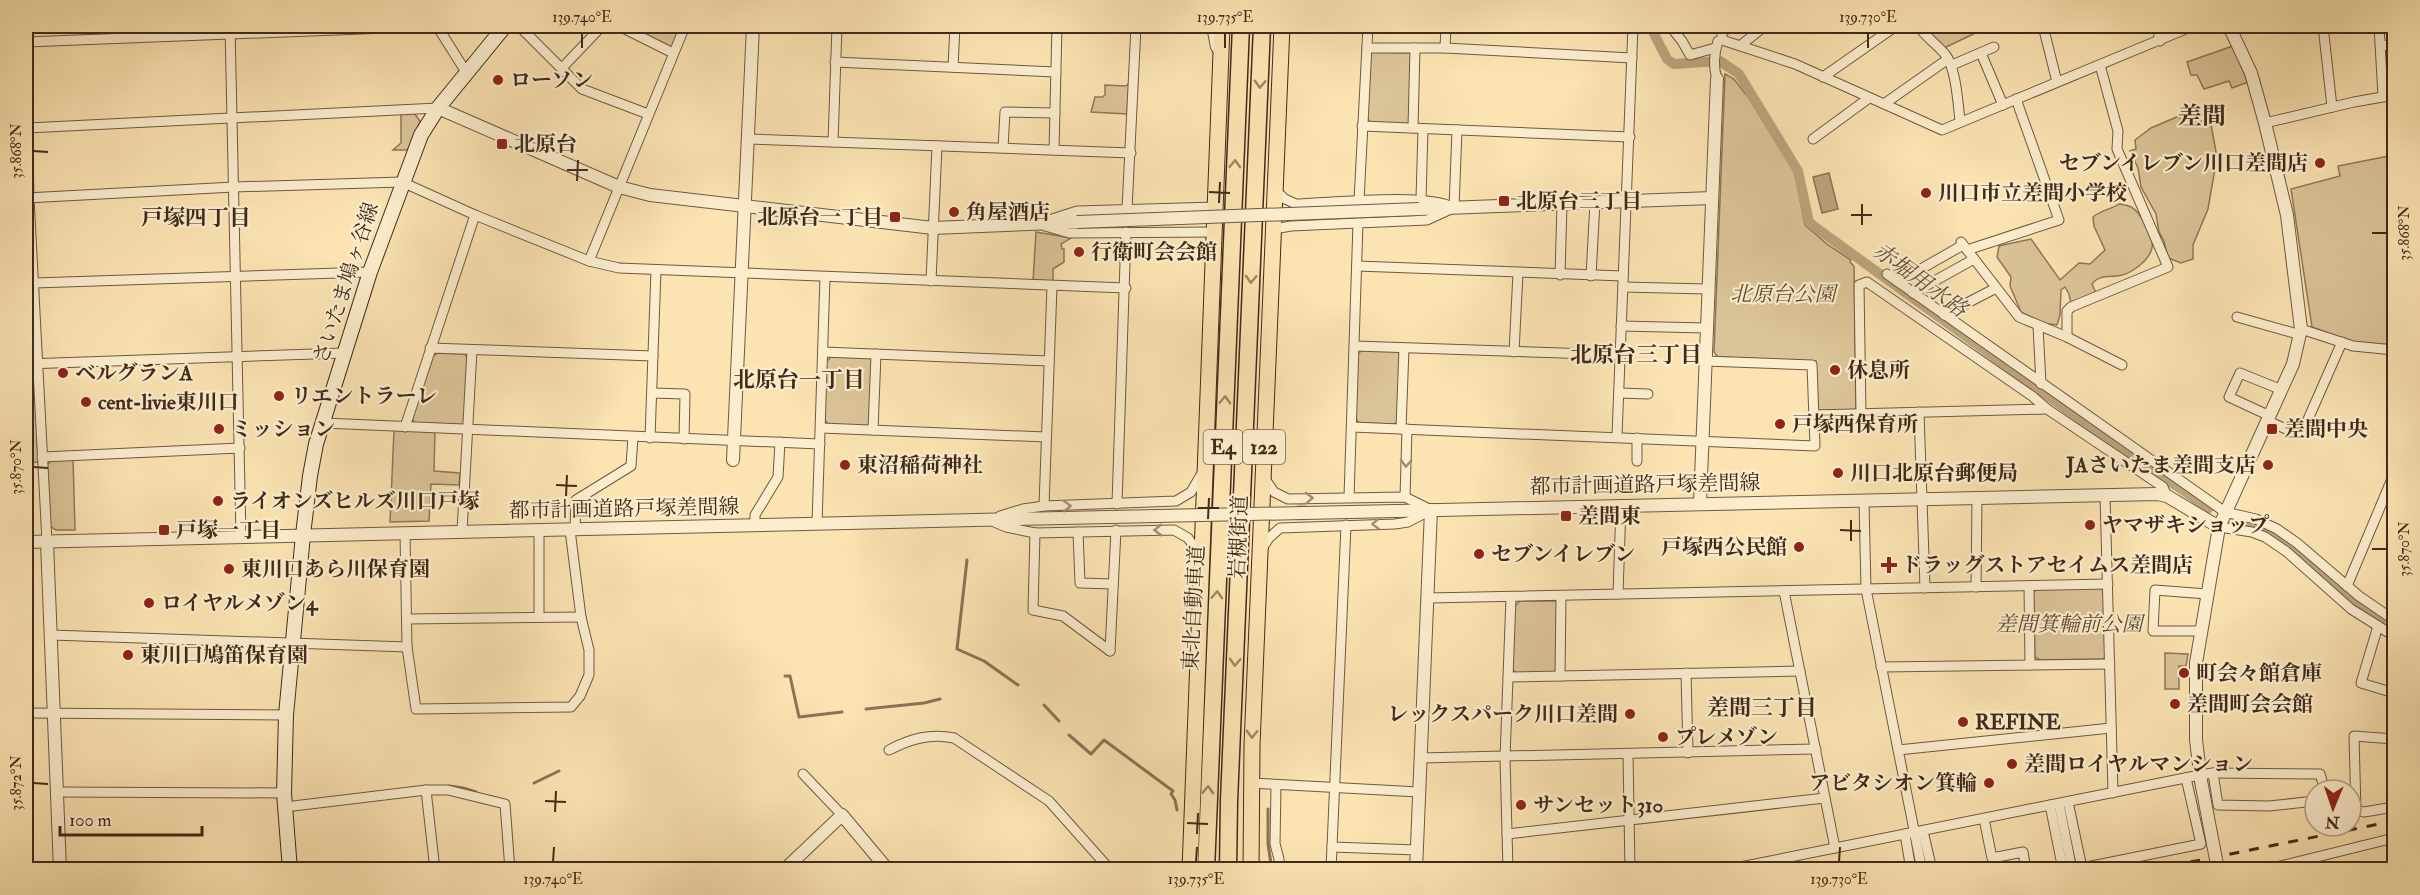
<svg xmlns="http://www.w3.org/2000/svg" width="2420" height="895" font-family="'IM FELL Double Pica','Noto Serif JP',serif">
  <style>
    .green { fill: #dbc498; stroke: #8e7759; stroke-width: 1.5 }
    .water { fill: #bca47e; stroke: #8b7356; stroke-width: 1.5 }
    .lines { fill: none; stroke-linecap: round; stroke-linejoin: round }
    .stream { stroke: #8b7356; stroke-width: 3 }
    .canal { stroke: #bca47e; stroke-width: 10 }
    .minor-tunnel { stroke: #d6be94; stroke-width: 9; stroke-dasharray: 9 4.5; stroke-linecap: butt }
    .minor-casing { stroke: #705840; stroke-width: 11 }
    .tertiary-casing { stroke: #705840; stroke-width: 14 }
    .secondary-casing { stroke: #412a1a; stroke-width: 16 }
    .trunk-casing { stroke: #412a1a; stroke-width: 17 }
    .motorway-casing { stroke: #412a1a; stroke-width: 19 }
    .minor { stroke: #fcedcd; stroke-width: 9 }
    .tertiary { stroke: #fcedcd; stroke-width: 12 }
    .secondary { stroke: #fcedcd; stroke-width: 14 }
    .trunk { stroke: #fbe3b2; stroke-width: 15 }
    .motorway { stroke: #fbe3b2; stroke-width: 16 }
    .rail { stroke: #412a1a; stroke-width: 3; stroke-dasharray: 10 10; stroke-linecap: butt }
    .tertiary-bridge-casing { stroke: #705840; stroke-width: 14; stroke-linecap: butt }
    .tertiary-bridge { stroke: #fcedcd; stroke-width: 12 }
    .oneway { stroke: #9e8666 }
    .oneway2 { stroke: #9e8c74 }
    .ticks { fill: none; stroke: #412a1a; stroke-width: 2 }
    .poi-dot { fill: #8f2418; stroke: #fcedcd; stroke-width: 2 }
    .labels { text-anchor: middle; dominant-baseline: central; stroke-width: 4.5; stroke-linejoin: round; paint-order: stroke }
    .shield { fill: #fcedcd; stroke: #796450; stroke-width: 1.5 }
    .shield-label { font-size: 20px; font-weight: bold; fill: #412a1a }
    .poi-label { font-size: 21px; font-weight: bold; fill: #412a1a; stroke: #fcedcd; text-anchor: start }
    .street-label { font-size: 21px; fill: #412a1a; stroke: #fcedcd }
    .park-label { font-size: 21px; font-style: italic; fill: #604933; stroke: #fcedcd }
    .neighbourhood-label { font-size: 22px; font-weight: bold; fill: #412a1a; stroke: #fcedcd }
    .water-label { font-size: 22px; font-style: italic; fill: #664f38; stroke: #fcedcd }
    .quarter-label { font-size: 24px; font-weight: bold; fill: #412a1a; stroke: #fcedcd }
    .neatline { fill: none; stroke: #412a1a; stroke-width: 2 }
    .ticks-label { font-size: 15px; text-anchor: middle; fill: #412a1a }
  </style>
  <rect width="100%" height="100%" fill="#fbe3b2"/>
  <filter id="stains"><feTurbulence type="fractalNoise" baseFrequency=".00333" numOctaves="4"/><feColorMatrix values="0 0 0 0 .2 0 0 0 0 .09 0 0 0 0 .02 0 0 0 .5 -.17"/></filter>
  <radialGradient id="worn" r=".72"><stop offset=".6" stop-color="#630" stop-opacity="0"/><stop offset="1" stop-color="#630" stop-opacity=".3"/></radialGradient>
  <g class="green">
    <polygon points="624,26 682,26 672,47 666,49"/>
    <polygon points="1922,26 2017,26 1990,26 1944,48"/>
    <polygon points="2233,46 2248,82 2232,88 2229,81 2204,89 2197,75 2191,75 2187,62"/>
    <polygon points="1373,52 1411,53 1411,121 1407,125 1371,123 1367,118 1368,56"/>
    <polygon points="1725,74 1734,79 1751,101 1795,173 1805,225 1828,245 1851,260 1850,262 1854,266 1856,410 1822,414 1817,409 1816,361 1718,357 1714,352"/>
    <polygon points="1129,83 1127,114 1091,112 1095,97 1102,97 1105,95 1105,85 1126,86"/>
    <polygon points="401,113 414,113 420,121 409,150 393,150 401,143"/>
    <polygon points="2179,116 2183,125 2210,119 2217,157 2208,209 2193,245 2193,259 2181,263 2168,258 2164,241 2159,232 2156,214 2141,187 2138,168 2130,151 2136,149 2135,140 2151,128"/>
    <polygon points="2394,155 2394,345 2352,342 2312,327 2291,189 2340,176 2338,166"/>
    <path d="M2119 204C2130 205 2135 208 2141 217 2146 225 2154 239 2152 248 2149 261 2130 275 2117 276 2108 277 2099 275 2092 284L2096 293 2071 304 2069 294 2065 287 2061 290 2060 315 2057 325 2043 323 2021 312 2010 286 2011 277 1997 257 1999 246 2031 239 2060 280 2079 263 2090 264 2105 250 2094 226 2093 217C2101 210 2110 210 2119 204Z"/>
    <polygon points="1036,232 1071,238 1061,244 1062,249 1064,249 1064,262 1053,269 1053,281 1033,281"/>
    <polygon points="1362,350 1398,351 1401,355 1399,421 1394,424 1359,423 1355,418 1357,355"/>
    <polygon points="438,353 465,354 467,357 465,422 461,425 414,424 412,417 432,357"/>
    <polygon points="831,357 872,358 872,422 868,426 829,425 824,419 826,362"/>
    <polygon points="36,399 38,462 26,463 26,400"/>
    <polygon points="394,430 435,432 434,471 460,473 459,485 431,484 429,521 390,522"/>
    <polygon points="73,458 75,530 56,530 50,526 47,465 53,459"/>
    <polygon points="2038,588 2100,588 2105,592 2106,656 2103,659 2040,660 2035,657 2033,593"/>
    <polygon points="1520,601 1557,601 1557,669 1553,673 1517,674 1512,669 1514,607"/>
    <polygon points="2165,653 2188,654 2186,666 2179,666 2179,689 2165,689"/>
  </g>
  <polygon class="water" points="1829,173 1838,209 1822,213 1813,177"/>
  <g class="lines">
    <g class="stream">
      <polyline points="967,560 957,649 984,661 1018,685"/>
      <polyline points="785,676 790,676 799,717 842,712"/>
      <polyline points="1044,705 1059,721"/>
      <polyline points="866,709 924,703 940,699"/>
      <polyline points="1069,735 1091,754 1104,740 1173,791 1171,794 1175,800 1177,810"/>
      <polyline points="534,783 559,771"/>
      <polyline points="449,786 463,788 476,792"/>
      <polyline points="1268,809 1268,844 1272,870"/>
    </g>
    <g class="canal">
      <polyline points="1650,26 1667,59 1674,64 1720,61 1739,74 1798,171 1809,222 1815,227 2099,433 2209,508"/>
      <polyline points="2229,520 2255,525 2278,537 2304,556 2357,603 2394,628"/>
    </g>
    <polyline class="minor-tunnel" points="1301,498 1302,526"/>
    <defs>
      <g id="minor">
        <polyline points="230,26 241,537"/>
        <polyline points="437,26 466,72"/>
        <polyline points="519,26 582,89 648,114"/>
        <polyline points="619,26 673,53"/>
        <polyline points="1670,26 1682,41 1690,55 1715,48"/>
        <path d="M1918 26C1926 37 1935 43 1944 53 1956 65 1958 104 1960 121"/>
        <polyline points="2043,26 2057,82"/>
        <polyline points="2157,26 2160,41"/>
        <polyline points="2323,26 2332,107"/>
        <polyline points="2379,26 2383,96"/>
        <polyline points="1722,40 1795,64 1942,130 2193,26"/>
        <polyline points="26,42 437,26"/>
        <polyline points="1741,45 1765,26"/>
        <polyline points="2381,45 2394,46"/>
        <polyline points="1367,48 1445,48 1632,58"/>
        <polyline points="1445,48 1446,26"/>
        <polyline points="1981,53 2003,105"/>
        <polyline points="26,61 29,198 47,542"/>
        <polyline points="835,62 1056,72"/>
        <polyline points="1952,65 1994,47"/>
        <polyline points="953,67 955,26"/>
        <polyline points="562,68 602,26"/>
        <polyline points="1823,77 1896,26"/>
        <path d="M1717 79C1713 67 1714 54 1718 41L1722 40V33L1729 26"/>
        <polyline points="1884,104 1948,59"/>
        <polyline points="2265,123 2354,102 2394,95"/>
        <polyline points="1362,126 1630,137"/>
        <polyline points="27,128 438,108"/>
        <polyline points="1413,128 1415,48"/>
        <polyline points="748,139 1131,153"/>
        <polyline points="1813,139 1869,98"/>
        <polyline points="833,142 837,26"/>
        <polyline points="1003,148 1005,112 1055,113"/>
        <polyline points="1054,150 1057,26"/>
        <path d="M1275 190 1285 199 1296 204C1330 203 1429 192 1454 208"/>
        <polyline points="26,198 234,187 402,182 475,215 589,261 619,268 1126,288"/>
        <polyline points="1421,199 1423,129"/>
        <polyline points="1359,201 1368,26"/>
        <polyline points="1454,208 1457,130"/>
        <polyline points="1127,209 1136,26"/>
        <polyline points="1049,220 1077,211 1216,207"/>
        <polyline points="1045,226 1069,233 1215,232"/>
        <polyline points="1274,229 1291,226 1358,223"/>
        <polyline points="1961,242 2019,317 2067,337 2122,365"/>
        <polyline points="1967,250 2059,220 2016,99"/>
        <polyline points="589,261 685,26"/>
        <polyline points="1357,266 1623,276"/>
        <polyline points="1887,274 2225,512 2256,519 2277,529 2297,543 2359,596 2394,620"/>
        <polyline points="1560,275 1562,204"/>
        <polyline points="1591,276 1595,202"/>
        <polyline points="931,281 937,146"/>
        <polyline points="1898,282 1963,245"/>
        <polyline points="34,283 370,272"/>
        <polyline points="1623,287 1708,289"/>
        <polyline points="1913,293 1974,259"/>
        <polyline points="1944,315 1996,288"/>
        <polyline points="2237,317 2301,335"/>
        <polyline points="1621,326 1706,328"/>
        <polyline points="2038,326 2041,384"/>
        <polyline points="2301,329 2353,346 2394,350"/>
        <polyline points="2067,337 2067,311 2071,307 2168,267 2117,149 2118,131 2100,65"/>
        <polyline points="1355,346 1620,355"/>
        <polyline points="430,348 653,356"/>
        <polyline points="823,352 1049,361"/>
        <polyline points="1514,352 1518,273"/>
        <polyline points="26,364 344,353"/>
        <polyline points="652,393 685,394 684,439"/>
        <polyline points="1619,393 1648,394"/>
        <polyline points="1919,412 1925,588"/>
        <polyline points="1861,413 1859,285 1867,282 2032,396 2047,409 2163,487 2167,496"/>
        <polyline points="1814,415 2047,409"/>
        <polyline points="2270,416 2229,397 2240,373 2282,390"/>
        <polyline points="2268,421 2286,429 2302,433 2342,342"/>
        <polyline points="323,423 820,444"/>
        <polyline points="405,427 475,215"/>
        <polyline points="1352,427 1815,446 1812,365 1705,361"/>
        <polyline points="821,428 1046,437"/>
        <polyline points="1401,429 1404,348"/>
        <polyline points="873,430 876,354"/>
        <polyline points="1617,436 1633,26"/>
        <polyline points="650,438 656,270"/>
        <polyline points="42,457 240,448"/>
        <polyline points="1637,461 1637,438"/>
        <polyline points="1265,479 1274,492 1288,499 1405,497 1431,510"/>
        <polyline points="2105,495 2113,793"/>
        <polyline points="1349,497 1358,223 1427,220 1451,209"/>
        <polyline points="1405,497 1407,429"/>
        <polyline points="1864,501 1866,589 1922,870"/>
        <polyline points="1117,504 1126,232"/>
        <polyline points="1044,506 1052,286"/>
        <polyline points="1000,516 1023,509 1044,506 1176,501 1191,492 1202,473"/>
        <polyline points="992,521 1006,527 1035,533 1174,530 1188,538 1200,555"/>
        <polyline points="817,524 825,277"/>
        <polyline points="755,526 755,515 778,477 780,442"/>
        <polyline points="2219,527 2252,532 2265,537 2287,552 2351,609 2394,636"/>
        <polyline points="575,529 576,500 631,466 633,437"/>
        <polyline points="462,532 472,350"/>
        <polyline points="1078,532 1080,583 1113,584"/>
        <polyline points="405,533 407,647 416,709 571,707 580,696 589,675 589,650 581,617 570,530"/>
        <polyline points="1035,533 1033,610 1063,616 1110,651"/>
        <polyline points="1263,547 1269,538 1280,528 1395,524 1408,522 1429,511"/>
        <polyline points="2029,586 2030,665"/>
        <polyline points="2347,586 2394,474"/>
        <polyline points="1976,587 1977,498"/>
        <polyline points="1784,591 1835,848"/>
        <polyline points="1618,594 1621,505"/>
        <polyline points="1428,598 2108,584"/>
        <polyline points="539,617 539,530"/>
        <polyline points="407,619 581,617"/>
        <polyline points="2378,626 2361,683 2394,693"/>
        <polyline points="2200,631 2153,631 2155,590 2207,594"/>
        <polyline points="51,635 407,647"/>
        <polyline points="1110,651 1116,530"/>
        <polyline points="1881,667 2110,664"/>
        <polyline points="1686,673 1688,753"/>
        <polyline points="1560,676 1561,596"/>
        <polyline points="1508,677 1800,671"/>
        <polyline points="26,713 286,715"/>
        <path d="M889 750C910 739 930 733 954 738L1049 801 1106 865 1114 870"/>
        <polyline points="1898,750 2111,728"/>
        <polyline points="1628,754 1630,870"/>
        <polyline points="1420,758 1816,749"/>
        <polyline points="2213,773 2320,774 2325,790"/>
        <polyline points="803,774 842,815"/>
        <polyline points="1251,783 1419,792"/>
        <polyline points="1276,785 1275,844 1279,859 1279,870"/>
        <polyline points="426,790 435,870"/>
        <polyline points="57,792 284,793"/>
        <polyline points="2068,802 2082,868 2201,844 2186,778"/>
        <polyline points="2059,804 2072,870"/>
        <polyline points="2050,805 2063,870"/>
        <polyline points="285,807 426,790 448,790 505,804 510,870"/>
        <polyline points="2353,809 2364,812 2394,807"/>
        <polyline points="2356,811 2354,736 2394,739"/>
        <polyline points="1984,819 1992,858 2023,852 2026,870"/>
        <polyline points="1923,831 1932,870"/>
        <polyline points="1507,834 1825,798"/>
        <polyline points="1905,834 1911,870"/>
        <polyline points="1332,847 1417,850"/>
        <polyline points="1331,870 1346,525"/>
        <polyline points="1508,870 1505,758 1511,597"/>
        <polyline points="1725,870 2200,775 2213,773 2218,805 2269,806 2315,801"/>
        <polyline points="2264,870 2394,838"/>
      </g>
      <g id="tertiary">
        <polyline points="1213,26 1217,47"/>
        <polyline points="438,108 619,187 650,195 933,228 1077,222"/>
        <polyline points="1419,209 1712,198"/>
        <polyline points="733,460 753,26"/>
        <polyline points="1700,503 1717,79"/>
        <polyline points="1396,511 2157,494 2167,496 2219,527"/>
        <polyline points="26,542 1062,518"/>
        <polyline points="47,542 60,870"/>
        <polyline points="2201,781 2196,740 2196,663 2219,527 2293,364 2301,329 2287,215 2265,123 2251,73 2229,26"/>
        <polyline points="784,870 842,815 888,870"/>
        <polyline points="1416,870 1431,510"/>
      </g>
      <polyline id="secondary" points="290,870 284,793 286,715 303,535 310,476 316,444 370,272 421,135 438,108 505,26"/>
      <g id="trunk">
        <polyline points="1190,870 1222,26"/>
        <polyline points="1251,870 1252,745 1282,26"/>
      </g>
      <g id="motorway">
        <polyline points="1206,870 1241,26"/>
        <polyline points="1228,870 1229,801 1262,26"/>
      </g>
    </defs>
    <use href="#minor" class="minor-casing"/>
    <use href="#tertiary" class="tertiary-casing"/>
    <use href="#secondary" class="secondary-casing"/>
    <use href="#trunk" class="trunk-casing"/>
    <use href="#motorway" class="motorway-casing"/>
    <use href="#minor" class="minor"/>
    <use href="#tertiary" class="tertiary"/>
    <use href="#secondary" class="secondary"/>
    <use href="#trunk" class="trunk"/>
    <use href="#motorway" class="motorway"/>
    <polyline class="rail" points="2151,870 2394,821"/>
    <defs>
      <g id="tertiary-bridge">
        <polyline points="1077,222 1419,209"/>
        <polyline points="1062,518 1396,511"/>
        <polyline points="2201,781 2218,870"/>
      </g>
    </defs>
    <use href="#tertiary-bridge" class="tertiary-bridge-casing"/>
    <use href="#tertiary-bridge" class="tertiary-bridge"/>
  </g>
  <defs><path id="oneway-chevron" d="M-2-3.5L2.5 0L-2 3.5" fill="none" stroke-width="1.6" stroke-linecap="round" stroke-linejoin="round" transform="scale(1.5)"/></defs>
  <g class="oneway">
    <use href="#oneway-chevron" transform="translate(1260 84) rotate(92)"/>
    <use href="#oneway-chevron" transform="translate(1235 164) rotate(-88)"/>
    <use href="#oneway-chevron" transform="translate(1251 279) rotate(92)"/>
    <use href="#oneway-chevron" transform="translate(1225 400) rotate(-87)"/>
    <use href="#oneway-chevron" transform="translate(1217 595) rotate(-87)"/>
    <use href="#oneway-chevron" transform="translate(1235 662) rotate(92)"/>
    <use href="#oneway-chevron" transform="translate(1252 734) rotate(92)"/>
    <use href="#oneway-chevron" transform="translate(1208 790) rotate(-88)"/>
  </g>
  <g class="oneway2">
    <use href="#oneway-chevron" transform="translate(1406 463) rotate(92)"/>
    <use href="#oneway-chevron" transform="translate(1309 498) rotate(-2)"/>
    <use href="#oneway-chevron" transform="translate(1067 506) rotate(-2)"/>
    <use href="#oneway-chevron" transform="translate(1376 524) rotate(178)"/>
    <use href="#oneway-chevron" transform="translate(1158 530) rotate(179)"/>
  </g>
  <path class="ticks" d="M582 48V33M1225 48V33M1868 48V33M33 151 48 152M567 170H588M577 181 578 160M1209 192 1230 193M1219 203 1220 182M1851 215H1872M1862 225V204M2372 233H2387M33 467 48 468M556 485 577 486M566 496 567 475M1198 508H1219M1208 519 1209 498M1840 530 1861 531M1851 541V520M2372 549H2387M33 783 48 784M545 801 566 802M555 812 556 791M1187 823 1208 824M1197 834 1198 813M553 862 554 847M1196 862 1197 847M1839 862 1840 847"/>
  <g class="poi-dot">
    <circle cx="498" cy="80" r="6"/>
    <rect x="496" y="138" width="12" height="12" rx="3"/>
    <circle cx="2320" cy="163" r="6"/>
    <circle cx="1926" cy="193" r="6"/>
    <rect x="1498" y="195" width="12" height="12" rx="3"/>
    <circle cx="954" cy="212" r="6"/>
    <rect x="889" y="211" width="12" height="12" rx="3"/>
    <circle cx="1079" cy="252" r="6"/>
    <circle cx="1835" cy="370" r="6"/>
    <circle cx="63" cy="373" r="6"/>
    <circle cx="279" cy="396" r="6"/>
    <circle cx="86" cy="402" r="6"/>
    <circle cx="1780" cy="424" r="6"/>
    <circle cx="219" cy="429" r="6"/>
    <rect x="2266" y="423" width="12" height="12" rx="3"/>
    <circle cx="845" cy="465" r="6"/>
    <circle cx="2268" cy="465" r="6"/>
    <circle cx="1838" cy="473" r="6"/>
    <circle cx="218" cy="501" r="6"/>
    <rect x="1560" y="510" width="12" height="12" rx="3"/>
    <circle cx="2090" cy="525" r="6"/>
    <rect x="158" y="524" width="12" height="12" rx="3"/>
    <circle cx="1799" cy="547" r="6"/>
    <circle cx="1479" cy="554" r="6"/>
    <path d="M1886 556h6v6h6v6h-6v6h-6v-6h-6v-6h6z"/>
    <circle cx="229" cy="569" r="6"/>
    <circle cx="149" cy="603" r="6"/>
    <circle cx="128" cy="655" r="6"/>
    <circle cx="2184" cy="673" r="6"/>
    <circle cx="2175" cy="704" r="6"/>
    <circle cx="1630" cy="714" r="6"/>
    <circle cx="1963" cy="722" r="6"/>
    <circle cx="1663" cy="737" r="6"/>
    <circle cx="2012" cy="764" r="6"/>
    <circle cx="1989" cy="783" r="6"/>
    <circle cx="1521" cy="805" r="6"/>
  </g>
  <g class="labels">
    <g class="shield">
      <rect x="1203.5" y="430" width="39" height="34" rx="4.5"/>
      <rect x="1243" y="430" width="42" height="34" rx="4.5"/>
    </g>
    <g class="shield-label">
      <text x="1223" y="447">E4</text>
      <text x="1264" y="447">122</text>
    </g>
    <g class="poi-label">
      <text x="510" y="80">ローソン</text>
      <text x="514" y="144">北原台</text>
      <text x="2308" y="163" text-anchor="end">セブンイレブン川口差間店</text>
      <text x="1938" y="193">川口市立差間小学校</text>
      <text x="1516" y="201">北原台三丁目</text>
      <text x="966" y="212">角屋酒店</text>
      <text x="883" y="217" text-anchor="end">北原台一丁目</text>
      <text x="1091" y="252">行衛町会会館</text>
      <text x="1847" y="370">休息所</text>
      <text x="75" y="373">ベルグランA</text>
      <text x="291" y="396">リエントラーレ</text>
      <text x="98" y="402">cent-livie東川口</text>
      <text x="1792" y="424">戸塚西保育所</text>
      <text x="231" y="429">ミッション</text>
      <text x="2284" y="429">差間中央</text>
      <text x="857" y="465">東沼稲荷神社</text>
      <text x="2256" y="465" text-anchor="end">JAさいたま差間支店</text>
      <text x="1850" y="473">川口北原台郵便局</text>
      <text x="230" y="501">ライオンズヒルズ川口戸塚</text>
      <text x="1578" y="516">差間東</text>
      <text x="2102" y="525">ヤマザキショップ</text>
      <text x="176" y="530">戸塚一丁目</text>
      <text x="1787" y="547" text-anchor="end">戸塚西公民館</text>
      <text x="1491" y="554">セブンイレブン</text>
      <text x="1901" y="565">ドラッグストアセイムス差間店</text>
      <text x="241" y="569">東川口あら川保育園</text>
      <text x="161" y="603">ロイヤルメゾン4</text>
      <text x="140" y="655">東川口鳩笛保育園</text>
      <text x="2196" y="673">町会々館倉庫</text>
      <text x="2187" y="704">差間町会会館</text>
      <text x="1618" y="714" text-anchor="end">レックスパーク川口差間</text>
      <text x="1975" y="722">REFINE</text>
      <text x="1675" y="737">プレメゾン</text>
      <text x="2024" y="764">差間ロイヤルマンション</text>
      <text x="1977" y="783" text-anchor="end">アビタシオン箕輪</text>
      <text x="1533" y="805">サンセット310</text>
    </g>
    <g class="street-label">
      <text transform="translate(346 283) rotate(-72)">さいたま鳩ヶ谷線</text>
      <text transform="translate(1645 485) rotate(-1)">都市計画道路戸塚差間線</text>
      <text transform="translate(624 509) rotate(-1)">都市計画道路戸塚差間線</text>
      <text transform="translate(1239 537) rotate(-88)">岩槻街道</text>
      <text transform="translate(1194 608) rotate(-87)">東北自動車道</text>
    </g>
    <g class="park-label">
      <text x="1783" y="294">北原台公園</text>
      <text x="2069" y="624">差間箕輪前公園</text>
    </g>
    <g class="neighbourhood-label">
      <text x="196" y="218">戸塚四丁目</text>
      <text x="1636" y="355">北原台三丁目</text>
      <text x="799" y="380">北原台一丁目</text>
      <text x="1762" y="708">差間三丁目</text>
    </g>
    <g class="water-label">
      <text transform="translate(1920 280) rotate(36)">赤堀用水路</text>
    </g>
    <g class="quarter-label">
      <text x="2202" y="116">差間</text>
    </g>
  </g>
  <rect width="2420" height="895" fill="none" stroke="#fbe3b2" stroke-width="66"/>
  <g transform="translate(2333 808) rotate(182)"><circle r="28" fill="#fcedcd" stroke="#b19f85" stroke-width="1.5"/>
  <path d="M0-4.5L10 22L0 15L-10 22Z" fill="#8f2418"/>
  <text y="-9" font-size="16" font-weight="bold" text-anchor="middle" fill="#412a1a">N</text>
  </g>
  <path d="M60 826v9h142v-9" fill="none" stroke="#412a1a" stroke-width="3"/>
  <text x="69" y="826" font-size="18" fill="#412a1a" stroke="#fcedcd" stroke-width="4.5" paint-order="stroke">100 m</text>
  <rect x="33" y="33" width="2354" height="829" class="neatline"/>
  <g class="ticks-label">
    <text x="582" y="22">139.740°E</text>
    <text x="1225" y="22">139.735°E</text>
    <text x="1868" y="22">139.730°E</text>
    <text transform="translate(16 151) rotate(-90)" y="5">35.868°N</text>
    <text transform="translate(2404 233) rotate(-90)" y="5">35.868°N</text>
    <text transform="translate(16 467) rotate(-90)" y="5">35.870°N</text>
    <text transform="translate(2404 549) rotate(-90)" y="5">35.870°N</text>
    <text transform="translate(16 783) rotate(-90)" y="5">35.872°N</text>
    <text x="553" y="884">139.740°E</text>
    <text x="1196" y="884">139.735°E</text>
    <text x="1839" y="884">139.730°E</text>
  </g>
  <rect width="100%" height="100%" filter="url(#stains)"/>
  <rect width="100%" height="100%" fill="url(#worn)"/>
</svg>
